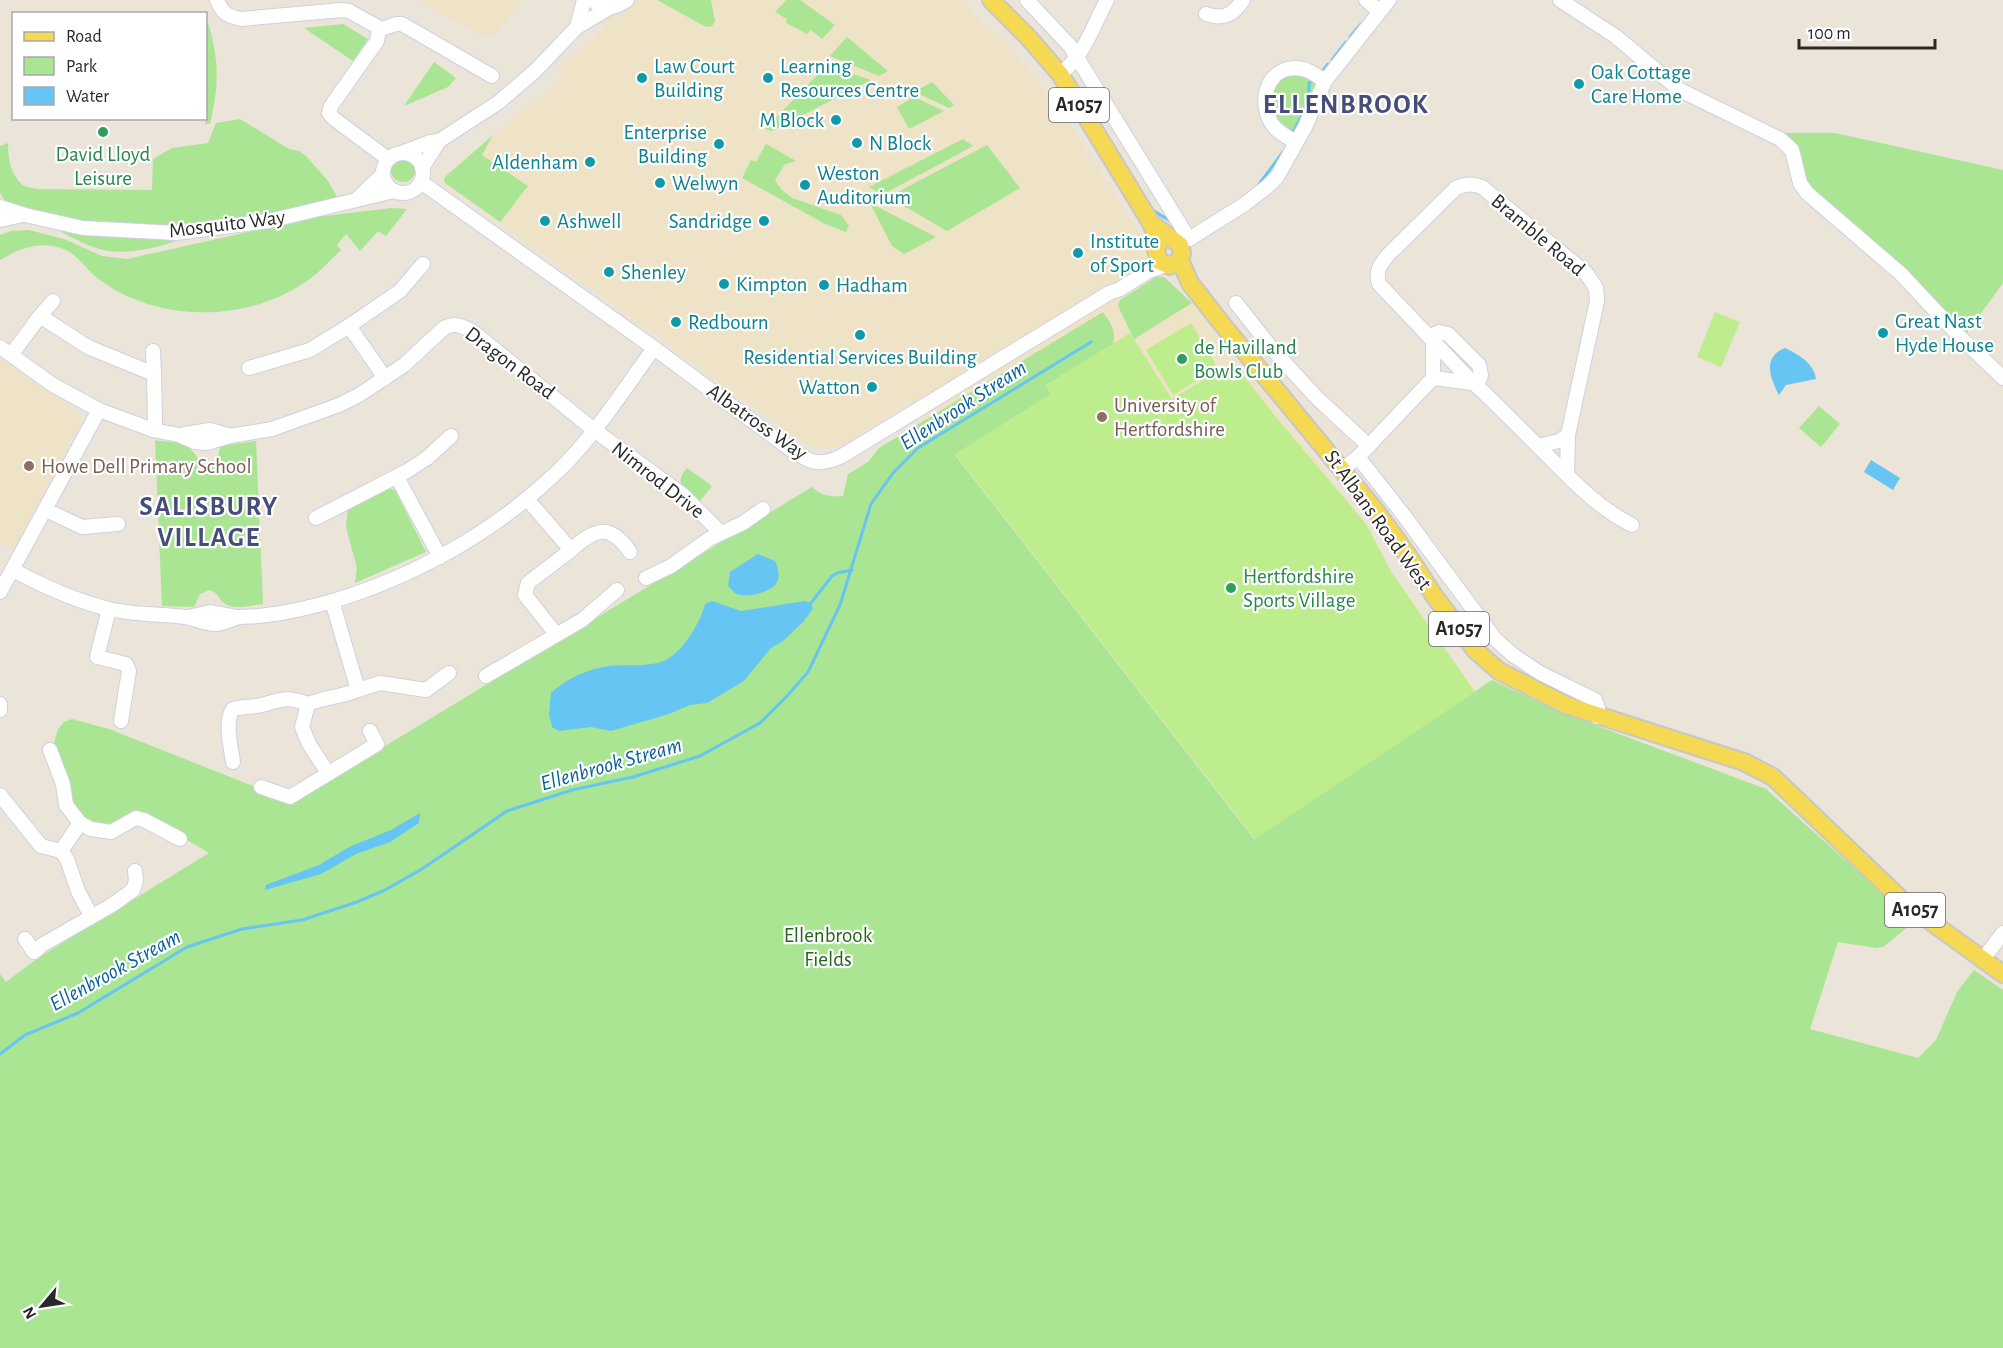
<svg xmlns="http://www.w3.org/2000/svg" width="2003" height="1348" font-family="'Alegreya Sans',sans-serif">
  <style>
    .education { fill: #eee3c6 }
    .green { fill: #a9e592 }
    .pitch { fill: #beed8d }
    .water { fill: #66c5f3 }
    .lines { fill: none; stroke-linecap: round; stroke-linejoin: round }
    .stream { stroke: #66c5f3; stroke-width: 3 }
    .minor-casing { stroke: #ced0e2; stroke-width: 16 }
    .major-casing { stroke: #c7c7c7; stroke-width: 20 }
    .minor { stroke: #fff; stroke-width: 14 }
    .major { stroke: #f5d953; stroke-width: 16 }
    .culture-dot { fill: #0f9aa8; stroke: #fff; stroke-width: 2 }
    .leisure-dot { fill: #2e9e5b; stroke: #fff; stroke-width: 2 }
    .education-dot { fill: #8d6e63; stroke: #fff; stroke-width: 2 }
    .labels { text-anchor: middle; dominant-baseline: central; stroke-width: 4.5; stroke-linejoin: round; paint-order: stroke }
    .shield { fill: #fff; stroke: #686868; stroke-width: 1.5 }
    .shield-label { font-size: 20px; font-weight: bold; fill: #282828 }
    .culture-label { font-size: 21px; fill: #0d838f; stroke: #fff; text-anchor: start }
    .leisure-label { font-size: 21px; fill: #27864d; stroke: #fff; text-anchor: start }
    .street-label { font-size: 21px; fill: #282828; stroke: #fff }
    .education-label { font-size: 21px; fill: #785e54; stroke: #fff; text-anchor: start }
    .park-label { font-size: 21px; fill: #226616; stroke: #fff }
    .water-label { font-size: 22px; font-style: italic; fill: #08609b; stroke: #fff }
    .district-label { font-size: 27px; font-weight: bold; letter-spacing: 1.5px; fill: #474d7a; stroke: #fff }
  </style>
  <rect width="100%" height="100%" fill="#ebe4d8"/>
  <g class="education">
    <polygon points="416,0 522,0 495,35 488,36 483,36"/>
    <polygon points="581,0 964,0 981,22 1003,38 1069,123 1138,231 1144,246 1164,277 1192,303 1366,524 1392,573 1475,692 1255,839 955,454 908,401 842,446 828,449 818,448 805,443 785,430 676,351 664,339 645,328 445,183 444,178 448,173 563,78 557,71 605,27"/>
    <polygon points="0,358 77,412 81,417 80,424 13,550 0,543"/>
  </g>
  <g class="green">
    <polygon points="657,0 711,0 715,21 712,26 706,27"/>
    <polygon points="786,0 800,0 835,25 822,39 811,30 807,34 786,23 787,19 775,12"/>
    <path d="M206 15C219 60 220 79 210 124H205Z"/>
    <polygon points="343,24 368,39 353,61 304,28"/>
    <polygon points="847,37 888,71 879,76 830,56"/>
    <polygon points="434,62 456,78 448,87 404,106"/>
    <polygon points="827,65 871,80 772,131 765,129"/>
    <polygon points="1285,70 1325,81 1296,143 1271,122 1271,80"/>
    <polygon points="932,82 954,105 949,108 921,95 919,89"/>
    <polygon points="914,97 944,111 909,129 897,107"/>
    <path d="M240 119 289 149 299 151 306 156 328 181 337 197C263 220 187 230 110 224 97 223 82 223 69 220 48 216 28 209 7 204L0 193V146L8 143C8 157 10 175 23 185 26 187 33 188 37 189L152 190 153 159 172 148 208 143 216 123Z"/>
    <polygon points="1784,133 1835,133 2003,170 2003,283 1965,335 1809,190 1795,149"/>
    <polygon points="493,135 482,155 528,186 500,222 445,183 444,178"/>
    <polygon points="963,139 973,146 882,195 869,187"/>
    <polygon points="766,144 796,161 785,164 775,180 782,190 792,198 841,215 849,226 846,232 825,224 742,178 751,160 756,162"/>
    <polygon points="987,145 1020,188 947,231 890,198 892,195"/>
    <circle cx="403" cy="170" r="12"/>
    <polygon points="870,203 936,237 904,254 892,246"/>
    <path d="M392 208 407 209 386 236 378 231 360 251 346 234 337 245 341 250C330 260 320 272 307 281 252 319 174 323 115 290 109 286 102 282 96 277 85 268 76 252 61 248 40 241 18 249 0 260V235L11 231 29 230 64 239 102 256 127 259 316 217Z"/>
    <path d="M61 230 151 236 191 235C167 246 125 257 99 249 86 245 73 238 61 232Z"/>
    <polygon points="1156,277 1164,277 1192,303 1134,339 1118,306 1120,300"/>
    <path d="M1103 312C1110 323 1117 331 1113 344L1046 385 1051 394 955 455 1254 839 1492 680 1555 710 1766 789 1914 922 1883 947 1876 948 1838 942 1810 1029 1918 1058 1936 1040 1957 992 1974 970 2003 990V1348H0V974L6 982 38 958 209 853 148 817 134 812 125 816V820L107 829C92 821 70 813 68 794 66 785 68 778 65 769L61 768 53 747 58 729 64 722 72 719 109 729 293 802 812 487C822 496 830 497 843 496L848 474 868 462 879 448Z"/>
    <polygon points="1819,406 1840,424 1821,447 1799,428"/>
    <path d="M155 440C164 442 176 441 185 445 198 450 196 470 216 460L221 446 256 441 263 604C253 605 232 611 224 603 218 598 218 593 210 590L200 594 194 607 162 606Z"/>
    <path d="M687 468 712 486 700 501C686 490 672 485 687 468Z"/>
    <polygon points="389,488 395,490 426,552 355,583 357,568 346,527 348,508"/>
  </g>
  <g class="pitch">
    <polygon points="1715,312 1740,322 1721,367 1697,357"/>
    <polygon points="1191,323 1218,368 1173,395 1146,350"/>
    <polygon points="1130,333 1172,399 1233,362 1275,416 1366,524 1392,573 1475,692 1255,839 955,454 1051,394 1046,385"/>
  </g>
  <g class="water">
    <path d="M1785 348C1798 354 1814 363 1816 379L1786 385 1779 395C1770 378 1762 357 1785 348Z"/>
    <polygon points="1871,460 1900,478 1893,490 1864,472"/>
    <path d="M758 554 775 561C778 568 781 576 776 584 769 593 744 599 735 593 732 591 731 588 728 586L730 572Z"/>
    <path d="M712 601 741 611 805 601 811 603 813 609 803 622 783 641 771 648 744 681 707 703 690 705 669 714 611 731 591 727 559 731 552 727 549 714 551 693C566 679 589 668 610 666 626 664 645 667 661 662 680 657 701 622 705 604Z"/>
    <polygon points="420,813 419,823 390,842 356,854 321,874 265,890 266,885 319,865 349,847 391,830"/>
  </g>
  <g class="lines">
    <g class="stream">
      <polyline points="1350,37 1361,24"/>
      <polyline points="1332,60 1346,42"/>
      <polyline points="1322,72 1328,64"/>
      <path d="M1293 132C1302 116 1310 103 1309 83L1313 80"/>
      <polyline points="1257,187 1283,152"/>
      <polyline points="1154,211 1172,222"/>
      <polyline points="811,603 832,576 837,573 852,570"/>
      <polyline points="0,1054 25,1035 78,1013 187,947 242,929 302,920 357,902 385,890 422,869 507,811 572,790 633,777 700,756 760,723 788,695 808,672 840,605 871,504 893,473 918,448 1091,342"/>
    </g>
    <defs>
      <g id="minor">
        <path d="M217 0C222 13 227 16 241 19L342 10 349 11 376 26 379 30 377 41 331 106 329 113 333 118 388 159"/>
        <path d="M592 0C603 10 615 9 627 0"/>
        <polyline points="1027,0 1070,46 1189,239"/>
        <polyline points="1366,0 1379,11"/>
        <polyline points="1560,0 1615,36 1680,90 1780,139 1792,150 1800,183 1807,193 1901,274 1961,338 2003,378"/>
        <path d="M1206 14C1223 20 1233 15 1243 0"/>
        <polyline points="577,27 584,0"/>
        <polyline points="379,30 396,24 402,24 492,76"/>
        <path d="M1060 74C1083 58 1094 24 1107 0"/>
        <path d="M1296 143C1289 138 1282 134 1276 129 1257 109 1263 69 1295 68 1307 68 1316 75 1325 81"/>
        <polyline points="404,152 430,142 439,141"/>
        <circle cx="403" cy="173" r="20"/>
        <polyline points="422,168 439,141 499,102 535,71 577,27 609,8"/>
        <path d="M421 182 654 348 790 449C810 463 819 467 842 456L1109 293 1120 289 1147 272 1166 265"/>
        <polyline points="357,199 383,174"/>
        <polyline points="0,207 25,215 83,228 176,233 269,221 394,191"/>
        <polyline points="0,220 23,215"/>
        <polyline points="1177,242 1189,239 1245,204 1268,186 1277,177 1305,127 1325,81 1389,0"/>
        <polyline points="1236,303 1273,350 1317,398 1369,446"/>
        <polyline points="40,316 53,301"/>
        <polyline points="349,326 385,378"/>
        <polyline points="1429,337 1439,332 1448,334 1479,365 1481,375 1477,386"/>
        <path d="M0 347 53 385 99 410 153 430 179 435 195 442 207 443 230 436 272 429 339 405 359 395 404 365 444 328C455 322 461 326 472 331L594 430 683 495 720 532"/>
        <polyline points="153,351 154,374"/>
        <polyline points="11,355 40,316 88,347 154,374 155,424 153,430"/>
        <polyline points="249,368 310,350 349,326 400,291 423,264"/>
        <polyline points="1433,378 1473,383"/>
        <polyline points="180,435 210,430 228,435"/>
        <path d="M1538 446 1559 441 1568 435 1597 301 1596 288 1586 273 1482 187C1472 183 1465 184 1456 188L1388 255C1380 265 1375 271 1379 284L1473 383 1477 386C1501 409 1524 432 1547 455 1573 481 1598 508 1632 525"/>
        <polyline points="1358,457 1402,513 1495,639 1513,655 1540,673 1595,700 1598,708 1597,717"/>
        <polyline points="1343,469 1358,457 1433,378 1433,341"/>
        <polyline points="1567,475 1568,435"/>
        <polyline points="397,477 440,557"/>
        <polyline points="527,499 571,550 528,583 525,595 556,634"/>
        <polyline points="46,510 82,527 118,524"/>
        <polyline points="316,518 407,471 427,458 451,436"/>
        <path d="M571 550C595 529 609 522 630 552"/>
        <path d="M13 570C43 586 76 601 109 609 135 615 161 614 186 617 197 619 206 625 217 624 225 623 232 619 239 617 248 616 257 617 266 615 288 613 311 607 333 601 415 576 493 533 556 473 594 437 623 391 654 348"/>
        <polyline points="646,578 671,566 709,539 743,523 763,509"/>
        <polyline points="0,592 99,410"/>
        <polyline points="109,609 97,657 126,664 129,671 121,721"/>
        <polyline points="188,617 211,612 237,617"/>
        <polyline points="486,676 582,620 617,590"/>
        <polyline points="358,690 380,683 426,690 449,673"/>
        <polyline points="0,704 0,710"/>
        <polyline points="50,750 63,784 66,805 80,823 61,851"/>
        <path d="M233 762C231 747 224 722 233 709 241 707 249 707 257 706 281 701 282 695 308 704"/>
        <path d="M328 773 309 744 302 727 308 704C325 697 341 697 358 690L332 601"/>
        <polyline points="261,787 290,797 377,744 370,731"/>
        <polyline points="0,795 41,846 61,851 67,859 78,891 91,916"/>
        <polyline points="80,823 91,829 111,832 136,818 144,820 180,839"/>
        <polyline points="25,939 34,952 42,945 112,905 133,890 136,881 135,871"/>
        <polyline points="1983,959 2003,933"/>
      </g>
      <g id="major">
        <polyline points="991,0 1028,37 1060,74 1151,223 1159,243 1156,250 1159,261 1170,266 1180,260"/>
        <polyline points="1151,223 1180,245 1182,253 1180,260 1190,283 1222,324 1376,511 1407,554 1435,597 1475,650 1499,671 1566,705 1744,762 1773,777 1905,903 2003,974"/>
      </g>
    </defs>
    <use href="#minor" class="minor-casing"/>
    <use href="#major" class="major-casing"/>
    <use href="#minor" class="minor"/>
    <use href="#major" class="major"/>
  </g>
  <g class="culture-dot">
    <circle cx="642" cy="78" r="6"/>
    <circle cx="768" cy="78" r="6"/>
    <circle cx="1579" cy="84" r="6"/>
    <circle cx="836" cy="120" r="6"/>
    <circle cx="857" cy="143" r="6"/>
    <circle cx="719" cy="144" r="6"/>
    <circle cx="590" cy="162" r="6"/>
    <circle cx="660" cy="183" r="6"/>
    <circle cx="805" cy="185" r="6"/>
    <circle cx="545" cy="221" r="6"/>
    <circle cx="764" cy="221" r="6"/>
    <circle cx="1078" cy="253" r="6"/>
    <circle cx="609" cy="272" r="6"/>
    <circle cx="724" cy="284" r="6"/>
    <circle cx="824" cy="285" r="6"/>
    <circle cx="676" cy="322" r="6"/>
    <circle cx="1883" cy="333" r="6"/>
    <circle cx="860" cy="335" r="6"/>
    <circle cx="872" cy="387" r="6"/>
  </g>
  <g class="leisure-dot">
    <circle cx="103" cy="132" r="6"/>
    <circle cx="1182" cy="359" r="6"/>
    <circle cx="1231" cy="588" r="6"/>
  </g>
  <g class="education-dot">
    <circle cx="1102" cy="417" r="6"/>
    <circle cx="29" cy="466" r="6"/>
  </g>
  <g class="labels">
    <g class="shield">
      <rect x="1049" y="88" width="60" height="34" rx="4.5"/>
      <rect x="1429" y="612" width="60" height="34" rx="4.5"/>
      <rect x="1885" y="893" width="60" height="34" rx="4.5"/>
    </g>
    <g class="shield-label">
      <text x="1079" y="105">A1057</text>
      <text x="1459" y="629">A1057</text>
      <text x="1915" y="910">A1057</text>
    </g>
    <g class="culture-label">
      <text x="654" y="66">Law Court<tspan x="654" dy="24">Building</tspan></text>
      <text x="780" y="66">Learning<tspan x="780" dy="24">Resources Centre</tspan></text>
      <text x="1591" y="72">Oak Cottage<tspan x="1591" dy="24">Care Home</tspan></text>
      <text x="824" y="120" text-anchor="end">M Block</text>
      <text x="707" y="132" text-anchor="end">Enterprise<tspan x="707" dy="24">Building</tspan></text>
      <text x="869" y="143">N Block</text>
      <text x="578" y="162" text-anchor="end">Aldenham</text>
      <text x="817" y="173">Weston<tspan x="817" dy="24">Auditorium</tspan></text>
      <text x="672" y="183">Welwyn</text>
      <text x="557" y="221">Ashwell</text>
      <text x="752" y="221" text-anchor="end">Sandridge</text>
      <text x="1090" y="241">Institute<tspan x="1090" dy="24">of Sport</tspan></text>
      <text x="621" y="272">Shenley</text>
      <text x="736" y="284">Kimpton</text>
      <text x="836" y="285">Hadham</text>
      <text x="1895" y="321">Great Nast<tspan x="1895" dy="24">Hyde House</tspan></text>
      <text x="688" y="322">Redbourn</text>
      <text x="860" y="357" text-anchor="middle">Residential Services Building</text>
      <text x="860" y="387" text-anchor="end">Watton</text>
    </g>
    <g class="leisure-label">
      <text x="103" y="154" text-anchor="middle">David Lloyd<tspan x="103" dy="24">Leisure</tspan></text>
      <text x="1194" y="347">de Havilland<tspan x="1194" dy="24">Bowls Club</tspan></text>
      <text x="1243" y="576">Hertfordshire<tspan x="1243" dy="24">Sports Village</tspan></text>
    </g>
    <g class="street-label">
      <text transform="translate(227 224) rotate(-7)">Mosquito Way</text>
      <text transform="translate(1538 235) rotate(40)">Bramble Road</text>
      <text transform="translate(510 363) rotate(37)">Dragon Road</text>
      <text transform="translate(757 422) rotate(35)">Albatross Way</text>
      <text transform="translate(658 480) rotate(38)">Nimrod Drive</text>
      <text transform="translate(1378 520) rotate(54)">St Albans Road West</text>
    </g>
    <g class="education-label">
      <text x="1114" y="405">University of<tspan x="1114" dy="24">Hertfordshire</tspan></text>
      <text x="41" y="466">Howe Dell Primary School</text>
    </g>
    <g class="park-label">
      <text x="828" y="935">Ellenbrook<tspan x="828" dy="24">Fields</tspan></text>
    </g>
    <g class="water-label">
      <text transform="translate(963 405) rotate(-33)">Ellenbrook Stream</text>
      <text transform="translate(611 764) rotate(-16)">Ellenbrook Stream</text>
      <text transform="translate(115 970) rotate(-29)">Ellenbrook Stream</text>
    </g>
    <g class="district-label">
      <text x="1346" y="104">ELLENBROOK</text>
      <text x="209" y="506">SALISBURY<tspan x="209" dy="31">VILLAGE</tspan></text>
    </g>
  </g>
  <rect x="12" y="12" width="195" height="108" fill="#ffffff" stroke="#a9a9a9" stroke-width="1.5"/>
  <rect x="24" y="32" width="30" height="9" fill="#f5d953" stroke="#a9a9a9" stroke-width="1.5"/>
  <text x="66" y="42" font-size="18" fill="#282828">Road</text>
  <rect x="24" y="57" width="30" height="18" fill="#a9e592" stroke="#a9a9a9" stroke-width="1.5"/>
  <text x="66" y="72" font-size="18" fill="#282828">Park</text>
  <rect x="24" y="87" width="30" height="18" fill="#66c5f3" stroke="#a9a9a9" stroke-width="1.5"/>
  <text x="66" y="102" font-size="18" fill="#282828">Water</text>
  <g transform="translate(42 1306) rotate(241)" stroke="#ffffff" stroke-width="4.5" paint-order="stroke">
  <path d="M0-4.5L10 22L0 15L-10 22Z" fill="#282828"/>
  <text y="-9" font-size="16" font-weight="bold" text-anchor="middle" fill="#282828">N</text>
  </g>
  <path d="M1799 39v9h136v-9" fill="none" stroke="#282828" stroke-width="3"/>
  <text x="1808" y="39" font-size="18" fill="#282828" stroke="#ffffff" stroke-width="4.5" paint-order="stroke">100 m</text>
</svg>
